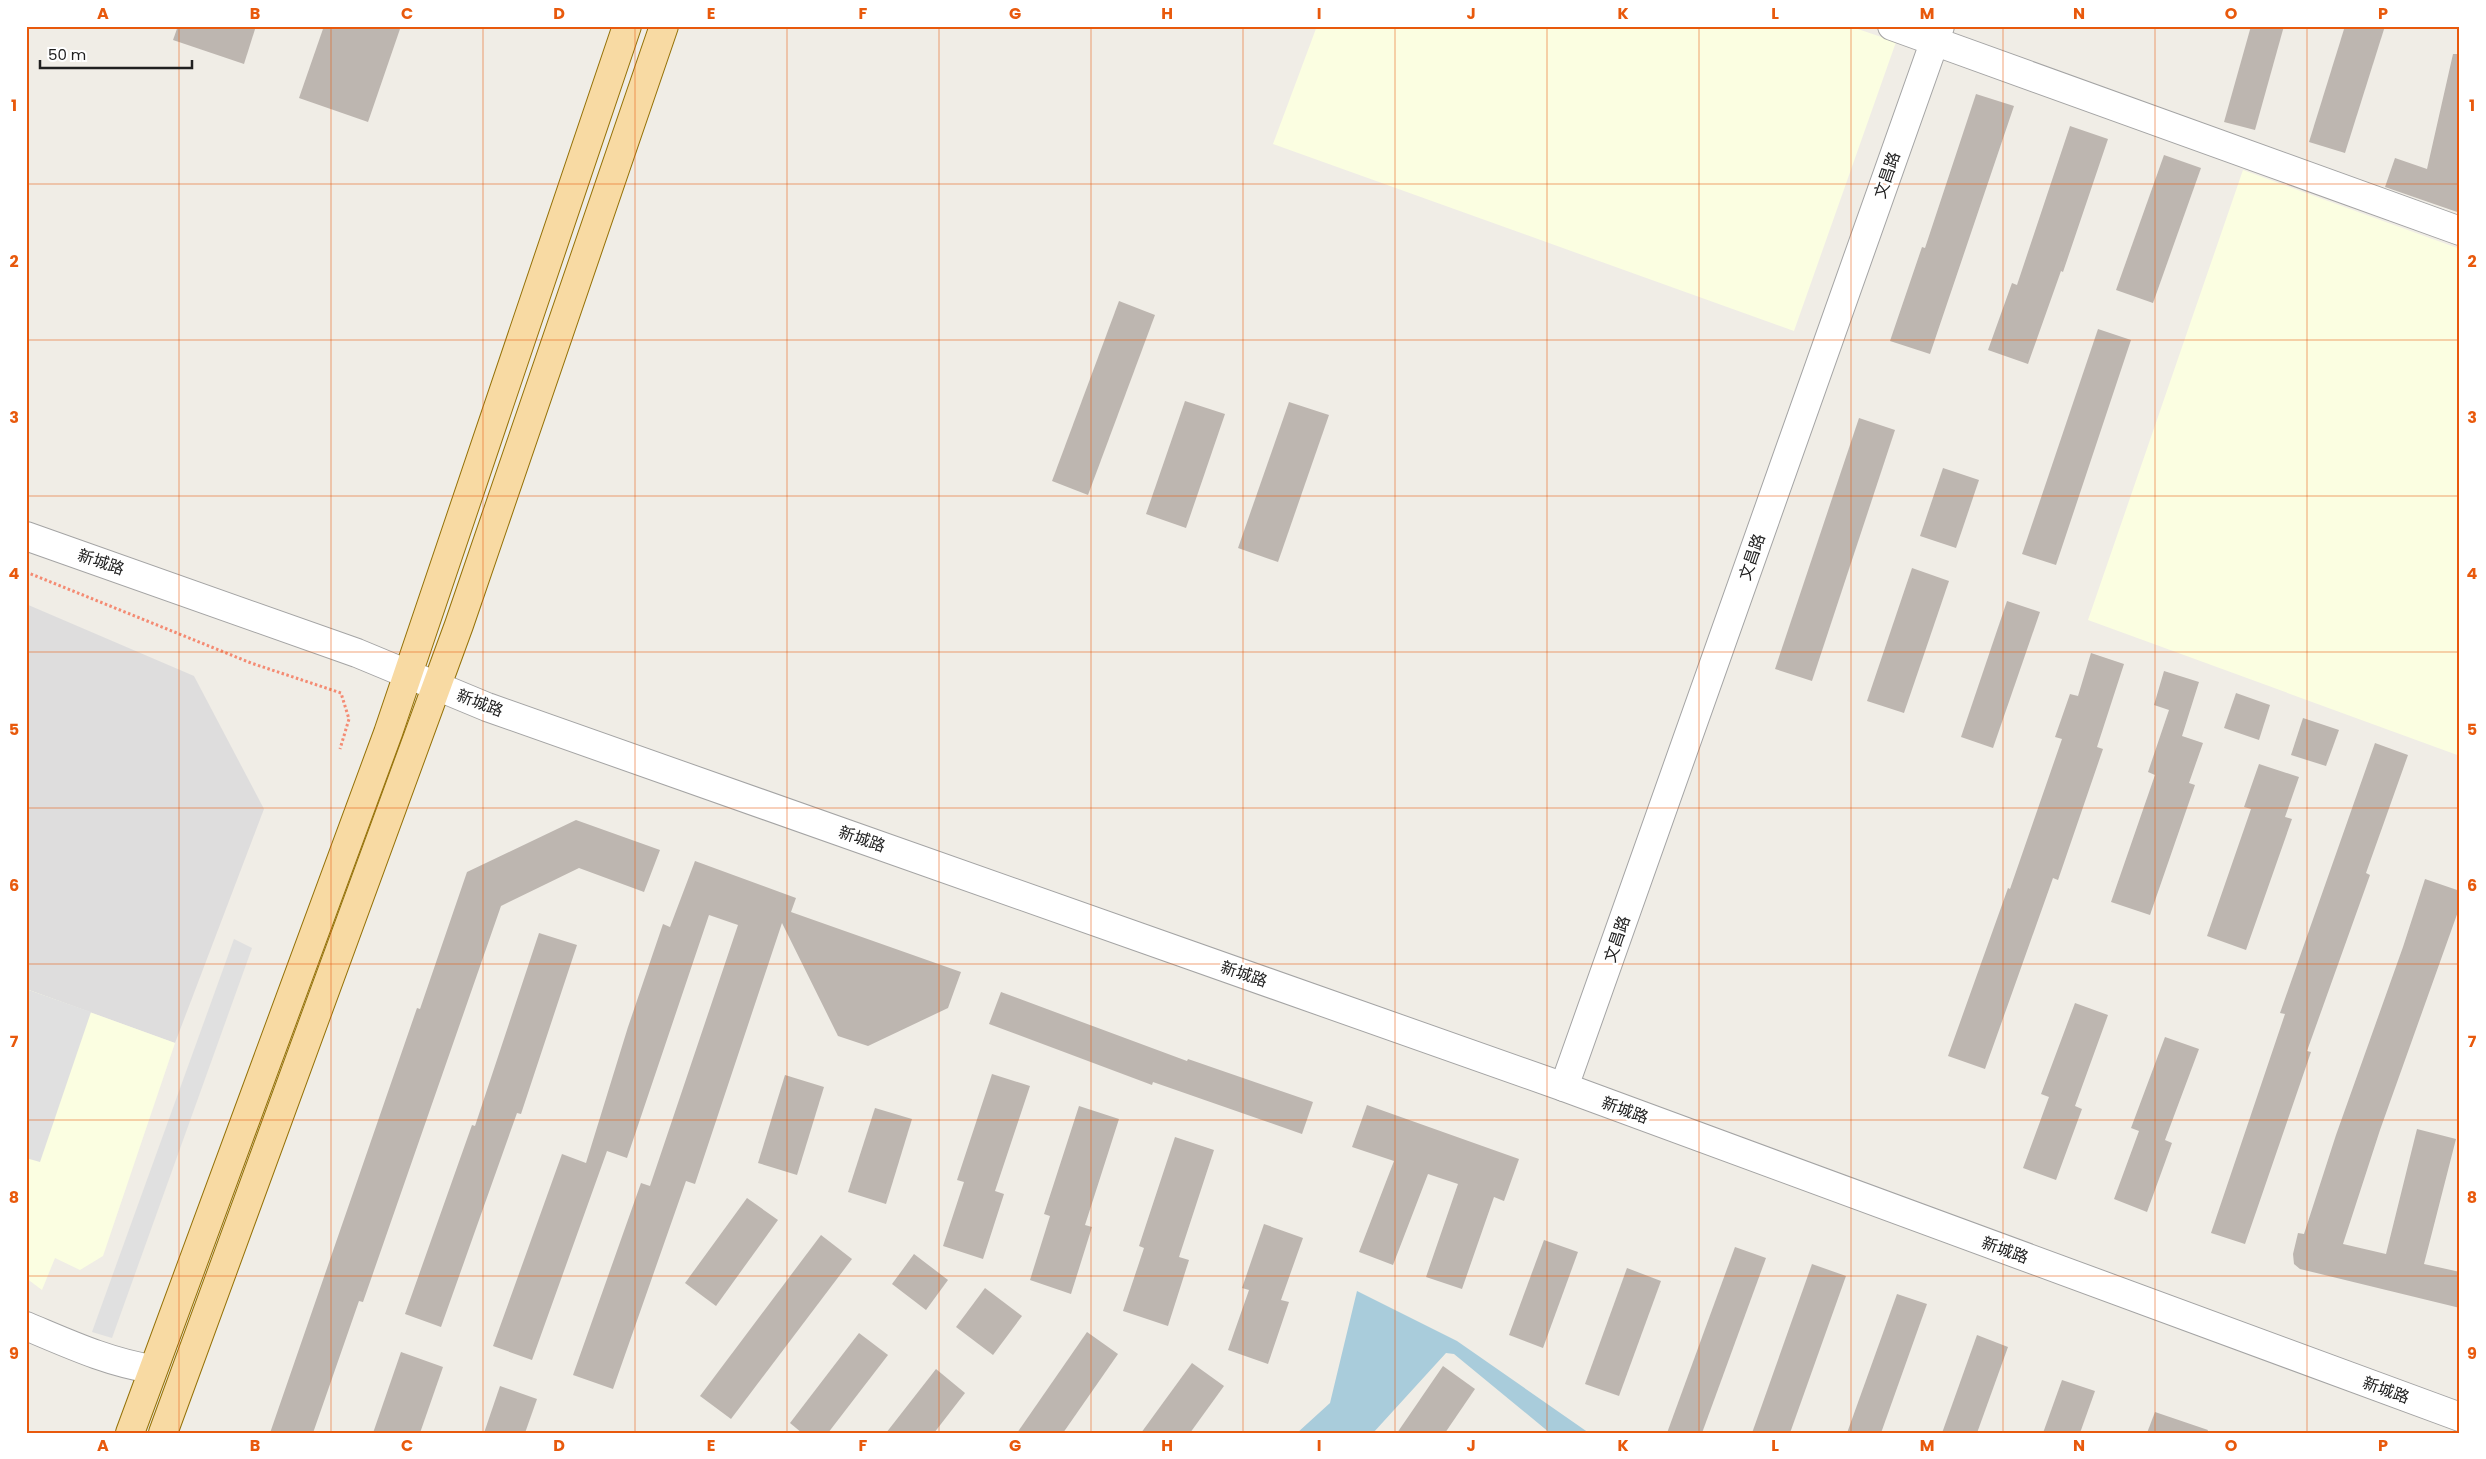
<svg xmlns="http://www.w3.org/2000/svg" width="2486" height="1459" font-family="Poppins,'Noto Sans SC',sans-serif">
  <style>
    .residential { fill: #dedddd }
    .education { fill: #fbfee1 }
    .parking { fill: #e0e0e0 }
    .water { fill: #a9ccdb }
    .building { fill: #bdb6b0 }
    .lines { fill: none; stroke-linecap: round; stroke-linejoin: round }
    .minor-casing { stroke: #a4a4a4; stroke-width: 30 }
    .major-casing { stroke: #947107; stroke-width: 30 }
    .path { stroke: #f48b73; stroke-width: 3; stroke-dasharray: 2.5 2.5; stroke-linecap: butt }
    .minor { stroke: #fff; stroke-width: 28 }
    .major { stroke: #f8daa3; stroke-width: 28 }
    .grid { fill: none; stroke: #e8590c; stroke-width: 1; stroke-opacity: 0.55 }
    .labels { text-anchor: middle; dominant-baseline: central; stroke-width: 5; stroke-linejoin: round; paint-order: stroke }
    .street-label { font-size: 16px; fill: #202020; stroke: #fff }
    .neatline { fill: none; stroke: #e8590c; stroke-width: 2 }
    .grid-label { font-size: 16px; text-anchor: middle; font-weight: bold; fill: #e8590c }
  </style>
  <rect width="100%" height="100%" fill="#f0ede6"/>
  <polygon class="residential" points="26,604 194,676 264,809 175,1043 26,989"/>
  <g class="education">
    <polygon points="1317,26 1849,26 1896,42 1794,331 1273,144"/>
    <polygon points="2243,170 2460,249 2460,756 2088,620"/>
    <polygon points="26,989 175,1043 103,1256 80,1270 55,1258 42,1290 26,1278"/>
  </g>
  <g class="parking">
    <polygon points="234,939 252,948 112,1338 92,1332"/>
    <polygon points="26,989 91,1012 40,1162 26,1158"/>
  </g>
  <polygon class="water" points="1357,1291 1457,1341 1589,1433 1550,1433 1454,1354 1446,1353 1373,1433 1297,1433 1330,1403"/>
  <g class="building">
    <polygon points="178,26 256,26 244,64 173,40"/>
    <polygon points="324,26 401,26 368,122 299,98"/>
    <polygon points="2251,26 2284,26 2255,130 2224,122"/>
    <polygon points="2345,26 2385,26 2345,153 2309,142"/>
    <polygon points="2453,54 2460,54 2460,213 2385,187 2395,158 2427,169"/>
    <polygon points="1976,94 2014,106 1930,354 1890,341 1922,247 1925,248"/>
    <polygon points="2070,126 2108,139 2063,272 2061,271 2028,364 1988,350 2012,283 2017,285"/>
    <polygon points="2164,155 2201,168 2153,303 2116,290"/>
    <polygon points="1119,301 1155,315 1088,495 1052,481"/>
    <polygon points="2098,329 2131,340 2056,565 2022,554"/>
    <polygon points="1185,401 1225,414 1186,528 1146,514"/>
    <polygon points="1289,402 1329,415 1278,562 1238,548"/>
    <polygon points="1859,418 1895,430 1812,681 1775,669"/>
    <polygon points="1943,468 1979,480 1956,548 1920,536"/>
    <polygon points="1912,568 1949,581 1904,713 1867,701"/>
    <polygon points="2007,601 2040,612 1993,748 1961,737"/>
    <polygon points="2091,653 2124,664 2097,747 2103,749 2058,880 2053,878 1985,1069 1948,1056 2008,888 2010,889 2062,739 2055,737 2070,694 2078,696"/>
    <polygon points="2164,671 2199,682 2182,736 2203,743 2189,783 2195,785 2150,915 2111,902 2155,775 2148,772 2169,710 2154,705"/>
    <polygon points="2236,693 2270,705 2259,740 2224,728"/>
    <polygon points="2303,718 2339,730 2326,766 2291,755"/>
    <polygon points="2375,743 2408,755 2366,873 2370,875 2307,1051 2311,1052 2245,1244 2211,1233 2285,1014 2280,1013"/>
    <polygon points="2259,764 2299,777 2285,817 2292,819 2246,950 2207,936 2251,809 2244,807"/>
    <polygon points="576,820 660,850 644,892 579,868 501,906 363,1302 359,1301 313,1433 270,1433 417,1008 420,1009 467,872"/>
    <polygon points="695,861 796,898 791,912 961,972 948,1008 868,1046 838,1036 782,923 695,1184 686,1181 613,1389 573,1375 641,1183 650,1186 738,925 709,915 627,1158 607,1151 532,1360 493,1346 562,1154 586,1163 628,1027 663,924 670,927"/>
    <polygon points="2425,879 2460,891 2460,906 2380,1130 2343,1244 2386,1254 2417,1129 2456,1139 2424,1264 2460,1272 2460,1308 2300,1269 2294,1264 2293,1254 2298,1233 2304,1234 2336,1135 2403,947"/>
    <polygon points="539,933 577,945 521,1114 517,1113 441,1327 405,1314 472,1125 475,1126"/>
    <polygon points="1001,992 1187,1061 1188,1059 1313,1102 1302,1134 1153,1082 1152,1085 989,1024"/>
    <polygon points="2075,1003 2108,1015 2075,1106 2082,1109 2056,1180 2023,1168 2049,1097 2041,1094"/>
    <polygon points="2165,1037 2199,1049 2165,1140 2172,1143 2147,1212 2114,1199 2139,1131 2131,1128"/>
    <polygon points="992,1074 1030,1086 995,1191 1004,1194 983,1259 943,1246 964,1182 957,1180"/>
    <polygon points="785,1075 824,1087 797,1175 758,1163"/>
    <polygon points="1367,1105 1519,1159 1504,1201 1494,1197 1462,1289 1426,1277 1458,1184 1428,1174 1393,1265 1359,1252 1394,1161 1352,1147"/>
    <polygon points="1079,1106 1119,1119 1085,1225 1092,1227 1071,1294 1030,1280 1050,1216 1044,1214"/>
    <polygon points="875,1108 912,1119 886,1204 848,1192"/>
    <polygon points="1175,1137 1214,1150 1179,1257 1189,1260 1168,1326 1123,1311 1144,1248 1139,1246"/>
    <polygon points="747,1198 778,1220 716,1306 685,1283"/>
    <polygon points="1264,1224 1303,1238 1281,1300 1289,1302 1268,1364 1228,1350 1249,1290 1242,1288"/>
    <polygon points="821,1235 852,1259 731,1419 700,1396"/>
    <polygon points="1544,1240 1578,1252 1543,1348 1509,1335"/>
    <polygon points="1735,1247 1766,1258 1702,1433 1667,1433"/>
    <polygon points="914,1254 948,1280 926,1310 892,1284"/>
    <polygon points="1812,1264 1846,1276 1790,1433 1752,1433"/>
    <polygon points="1627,1268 1661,1281 1619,1396 1585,1384"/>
    <polygon points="985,1288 1022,1316 993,1355 956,1327"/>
    <polygon points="1897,1294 1927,1304 1881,1433 1847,1433"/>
    <polygon points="1087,1332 1118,1354 1063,1433 1017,1433"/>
    <polygon points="859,1333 888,1355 828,1433 802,1433 790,1423"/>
    <polygon points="1977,1335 2008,1347 1977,1433 1942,1433"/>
    <polygon points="401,1352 443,1367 420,1433 373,1433"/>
    <polygon points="1192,1363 1224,1386 1190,1433 1141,1433"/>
    <polygon points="1443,1366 1475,1389 1445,1433 1397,1433"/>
    <polygon points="936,1369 965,1393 934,1433 886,1433"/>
    <polygon points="2062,1380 2095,1391 2080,1433 2043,1433"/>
    <polygon points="500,1386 537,1399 525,1433 484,1433"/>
    <polygon points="2155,1412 2208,1430 2207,1433 2147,1433"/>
  </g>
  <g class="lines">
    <defs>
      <g id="minor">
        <polyline points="1892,26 2460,231"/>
        <polyline points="26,536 357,653 487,707 1564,1087 2460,1417"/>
        <polyline points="1564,1087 1940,26"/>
        <path d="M26 1326C67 1343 107 1362 152 1369"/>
      </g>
      <g id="major">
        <polyline points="130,1433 388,733 627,26"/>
        <polyline points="163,1433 459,625 664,26"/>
      </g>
    </defs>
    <use href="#minor" class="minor-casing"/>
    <use href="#major" class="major-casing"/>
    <polyline class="path" points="26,572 251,663 341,693 349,719 340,749"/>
    <use href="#minor" class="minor"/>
    <use href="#major" class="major"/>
  </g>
  <path class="grid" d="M179 26V1433M331 26V1433M483 26V1433M635 26V1433M787 26V1433M939 26V1433M1091 26V1433M1243 26V1433M1395 26V1433M1547 26V1433M1699 26V1433M1851 26V1433M2003 26V1433M2155 26V1433M2307 26V1433M26 184H2460M26 340H2460M26 496H2460M26 652H2460M26 808H2460M26 964H2460M26 1120H2460M26 1276H2460"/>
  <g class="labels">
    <g class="street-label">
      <text transform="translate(1887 175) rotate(-71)">文昌路</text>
      <text transform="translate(1752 557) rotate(-71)">文昌路</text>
      <text transform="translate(101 562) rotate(19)">新城路</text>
      <text transform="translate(480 703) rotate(21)">新城路</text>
      <text transform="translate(862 839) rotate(19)">新城路</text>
      <text transform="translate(1617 939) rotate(-71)">文昌路</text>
      <text transform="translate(1244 974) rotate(19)">新城路</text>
      <text transform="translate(1625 1110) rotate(20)">新城路</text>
      <text transform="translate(2005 1250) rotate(20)">新城路</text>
      <text transform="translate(2386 1390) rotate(20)">新城路</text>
    </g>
  </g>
  <rect width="2486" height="1459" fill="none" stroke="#ffffff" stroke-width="55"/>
  <path d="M40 60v8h152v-8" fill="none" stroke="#202020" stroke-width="2.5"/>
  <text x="48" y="60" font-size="15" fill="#202020" stroke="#ffffff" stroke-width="4" paint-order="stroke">50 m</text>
  <rect x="28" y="28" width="2430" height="1404" class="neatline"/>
  <g class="grid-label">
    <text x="103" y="19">A</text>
    <text x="255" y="19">B</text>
    <text x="407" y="19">C</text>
    <text x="559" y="19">D</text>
    <text x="711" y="19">E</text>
    <text x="863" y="19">F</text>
    <text x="1015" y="19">G</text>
    <text x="1167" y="19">H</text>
    <text x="1319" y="19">I</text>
    <text x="1471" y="19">J</text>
    <text x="1623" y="19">K</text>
    <text x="1775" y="19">L</text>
    <text x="1927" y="19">M</text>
    <text x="2079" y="19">N</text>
    <text x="2231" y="19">O</text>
    <text x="2383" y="19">P</text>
    <text x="14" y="111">1</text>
    <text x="2472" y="111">1</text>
    <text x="14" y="267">2</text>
    <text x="2472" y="267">2</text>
    <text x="14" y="423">3</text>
    <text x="2472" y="423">3</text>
    <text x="14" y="579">4</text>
    <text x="2472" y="579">4</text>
    <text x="14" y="735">5</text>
    <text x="2472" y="735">5</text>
    <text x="14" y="891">6</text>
    <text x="2472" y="891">6</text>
    <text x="14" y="1047">7</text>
    <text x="2472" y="1047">7</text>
    <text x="14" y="1203">8</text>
    <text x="2472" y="1203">8</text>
    <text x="14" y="1359">9</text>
    <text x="2472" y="1359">9</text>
    <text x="103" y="1451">A</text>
    <text x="255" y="1451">B</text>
    <text x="407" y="1451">C</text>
    <text x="559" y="1451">D</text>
    <text x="711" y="1451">E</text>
    <text x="863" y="1451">F</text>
    <text x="1015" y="1451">G</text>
    <text x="1167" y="1451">H</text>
    <text x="1319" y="1451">I</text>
    <text x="1471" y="1451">J</text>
    <text x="1623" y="1451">K</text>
    <text x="1775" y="1451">L</text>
    <text x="1927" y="1451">M</text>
    <text x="2079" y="1451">N</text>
    <text x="2231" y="1451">O</text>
    <text x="2383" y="1451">P</text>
  </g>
</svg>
